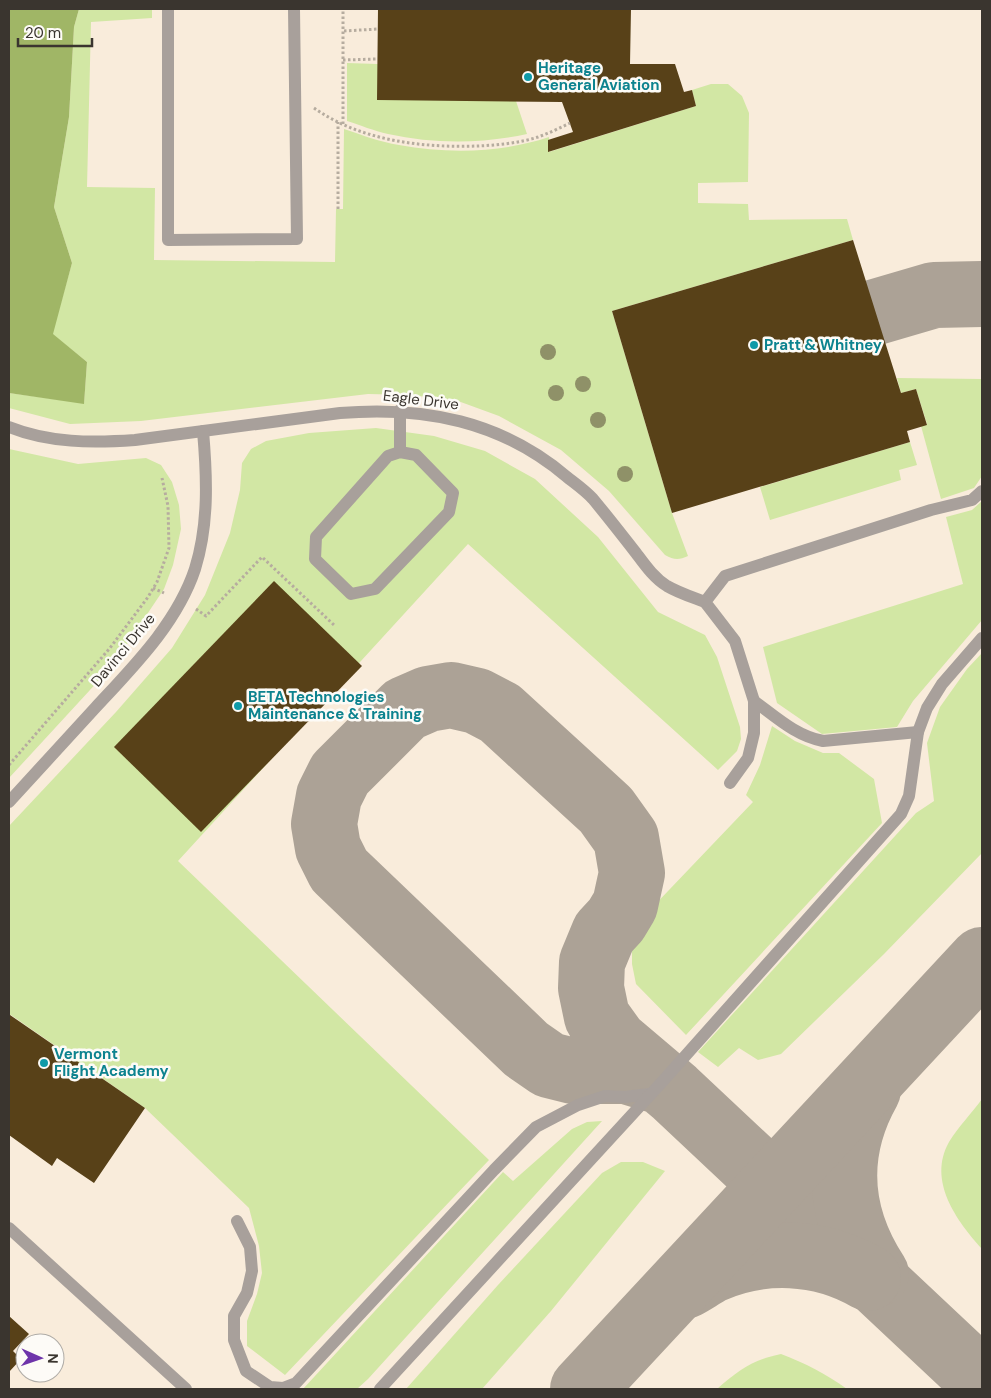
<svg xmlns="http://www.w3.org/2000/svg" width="991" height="1398" font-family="'DM Sans',sans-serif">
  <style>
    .green { fill: #d2e7a4 }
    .forest { fill: #a0b666 }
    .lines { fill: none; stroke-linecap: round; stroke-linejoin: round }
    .taxiway { stroke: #aca296; stroke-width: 66 }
    .building { fill: #584118 }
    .path { stroke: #b6ac9f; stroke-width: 3; stroke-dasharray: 2.5 2.5; stroke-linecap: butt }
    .service { stroke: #a8a09b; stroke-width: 12 }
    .minor { stroke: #a8a09b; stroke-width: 12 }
    .tree { fill: #8f9168 }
    .culture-dot { fill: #0f9aa8; stroke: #fdfbf7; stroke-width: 2 }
    .labels { text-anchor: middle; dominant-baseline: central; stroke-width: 5; stroke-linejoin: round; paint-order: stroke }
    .culture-label { font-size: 15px; font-weight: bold; fill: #0d838f; stroke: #fdfbf7; text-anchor: start }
    .street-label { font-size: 15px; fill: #3a352f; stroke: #fdfbf7 }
  </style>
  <rect width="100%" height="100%" fill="#f9ecdb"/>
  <g class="green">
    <path d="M79 9H152V18L91 22 87 187 155 188 154 260 335 262 336 209H343L344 129C362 135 380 142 399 145 449 154 501 153 549 137V152L696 106 692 90 711 84H728L742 96 749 113 748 182 698 183V203L748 204 749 220 847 219 853 240 612 311 672 513 688 556C679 560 674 560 665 555L609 491 561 450 499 416 458 401 411 395 368 394 141 421 70 424 9 408V393L84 403 87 362 52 334 72 263 54 207 69 117 74 27Z"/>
    <path d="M347 63 377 64 516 101 527 134C481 144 434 144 388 134 374 131 360 125 347 121Z"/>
    <polygon points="897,378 982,379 982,476 974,488 941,499 921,426 927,424 916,389 901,393"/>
    <polygon points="376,428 434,436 485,451 535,479 598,537 658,612 705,635 717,657 740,727 741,739 737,751 718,770 468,544 178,861 489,1160 285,1375 247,1346 247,1321 257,1294 262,1273 259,1246 249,1208 145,1108 11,1015 9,1017 9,826 116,712 172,648 205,595 230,533 240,490 242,463 251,449 266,441 309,433"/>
    <polygon points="910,442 917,465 899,470 901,480 770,520 760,487"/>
    <polygon points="9,449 78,464 146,458 161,465 172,482 179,505 181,529 173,565 164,589 113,665 9,778"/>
    <polygon points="982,501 982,620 913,701 897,727 822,734 777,703 763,647 963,584 946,517 972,510"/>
    <polygon points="982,653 982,853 884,954 781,1054 758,1060 739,1048 718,1067 698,1052 916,813 934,801 927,743 940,707 967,669"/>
    <polygon points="772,726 795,741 823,753 839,753 874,779 882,823 686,1035 636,984 632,964 632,947 637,928 648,912 753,802 746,795 760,765"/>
    <path d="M982 1099V1249C957 1221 927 1181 949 1142 958 1127 972 1113 982 1099Z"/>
    <polygon points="602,1121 368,1379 357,1389 303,1389 503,1172 513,1181 572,1129 587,1122"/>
    <polygon points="621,1162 643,1162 665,1171 551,1311 482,1389 406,1389 498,1285 602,1173"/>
    <path d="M781 1354C805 1363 826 1374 847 1389H717C739 1370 752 1360 781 1354Z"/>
  </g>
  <polygon class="forest" points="9,9 79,9 74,27 69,117 54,207 72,263 53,334 87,362 84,404 9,393"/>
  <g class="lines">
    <g class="taxiway">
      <polyline points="876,312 934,295 982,294"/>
      <polyline points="662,1082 626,1071 573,1071 549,1065 526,1049 339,870 328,848 324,824 329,796 340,774 405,709 428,699 451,695 477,701 500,713 606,810 626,838 632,873 625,905 616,920 604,933 592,962 591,988 597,1017 615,1042 674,1092 982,1381"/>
      <path d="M868 1090C833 1152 838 1216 876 1274"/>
      <path d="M685 1286C694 1281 703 1275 712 1270 762 1248 820 1250 868 1278"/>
      <polyline points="583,1389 982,960"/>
    </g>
  </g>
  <g class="building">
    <polygon points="378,9 631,9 630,64 675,64 684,92 692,90 696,106 548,152 548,140 573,132 562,102 377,100"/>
    <polygon points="853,240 901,393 916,389 927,425 907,431 910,442 672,513 612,311"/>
    <polygon points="274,581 362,666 201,832 114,747"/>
    <polygon points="10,1015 145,1108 94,1183 57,1158 52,1166 9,1135 9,1017"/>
    <polygon points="9,1316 29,1334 13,1351 21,1359 9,1372"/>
  </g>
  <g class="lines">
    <g class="path">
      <polyline points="344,31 378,29"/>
      <polyline points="343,60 377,59"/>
      <path d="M314 108C361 141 423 148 478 146 498 145 520 143 538 137 549 133 560 128 570 123"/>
      <polyline points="343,124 343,9"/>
      <polyline points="338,209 338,122"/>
      <polyline points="153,588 164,593"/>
      <polyline points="196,609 206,616 262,557 334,625"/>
      <polyline points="9,765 110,648 148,597 157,582 169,548 168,506 162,478"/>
    </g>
    <g class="service">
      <polyline points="168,9 168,240 297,239 294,9"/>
      <polyline points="400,452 416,455 453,493 449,512 375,589 351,594 315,559 316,537 388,456 400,452 400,410"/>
      <path d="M754 701C776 717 796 736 823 741L918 732"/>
      <polyline points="730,783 748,758 754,733 754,701 735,641 705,602 725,576 931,510 972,500 982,491"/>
      <polyline points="237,1221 250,1247 252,1271 247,1293 234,1316 234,1340 246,1371 270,1387 283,1388 296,1383 494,1170 536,1127 578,1105 605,1096 625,1097 649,1094"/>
      <polyline points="9,1228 186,1389"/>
      <polyline points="380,1389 662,1082 901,814 909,796 918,732 927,708 942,684 982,638"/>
    </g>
    <g class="minor">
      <path d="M9 427C49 443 92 443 135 440L340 413C424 406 501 421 567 477 576 484 586 491 593 499 608 517 622 535 636 553 645 565 654 578 667 586 679 593 692 597 705 602"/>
      <path d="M9 802C38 770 67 739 96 707 134 666 177 623 195 569 209 524 207 477 203 431"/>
    </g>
  </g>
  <g class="tree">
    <circle cx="548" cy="352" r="8"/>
    <circle cx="583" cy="384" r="8"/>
    <circle cx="556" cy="393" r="8"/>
    <circle cx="598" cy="420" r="8"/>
    <circle cx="625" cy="474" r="8"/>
  </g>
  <g class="culture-dot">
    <circle cx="528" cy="77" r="5"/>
    <circle cx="754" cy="345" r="5"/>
    <circle cx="238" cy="706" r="5"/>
    <circle cx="44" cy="1063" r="5"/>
  </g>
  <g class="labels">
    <g class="culture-label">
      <text x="538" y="68">Heritage<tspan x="538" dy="17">General Aviation</tspan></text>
      <text x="764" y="345">Pratt &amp; Whitney</text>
      <text x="248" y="697">BETA Technologies<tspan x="248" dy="17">Maintenance &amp; Training</tspan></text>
      <text x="54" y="1054">Vermont<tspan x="54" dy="17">Flight Academy</tspan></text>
    </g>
    <g class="street-label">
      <text transform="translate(421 400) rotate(7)">Eagle Drive</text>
      <text transform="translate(123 650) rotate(-50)">Davinci Drive</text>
    </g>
  </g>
  <rect width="991" height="1398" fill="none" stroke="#3a352f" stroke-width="20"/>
  <g transform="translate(40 1358) rotate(92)"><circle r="24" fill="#fdfbf7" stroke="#afaca7"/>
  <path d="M0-4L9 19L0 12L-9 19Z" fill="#6e34aa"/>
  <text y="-8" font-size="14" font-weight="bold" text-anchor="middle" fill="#3a352f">N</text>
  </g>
  <path d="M18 38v8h74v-8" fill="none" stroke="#3a352f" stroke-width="2.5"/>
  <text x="25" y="38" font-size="15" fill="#3a352f" stroke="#fdfbf7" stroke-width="4" paint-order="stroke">20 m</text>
</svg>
